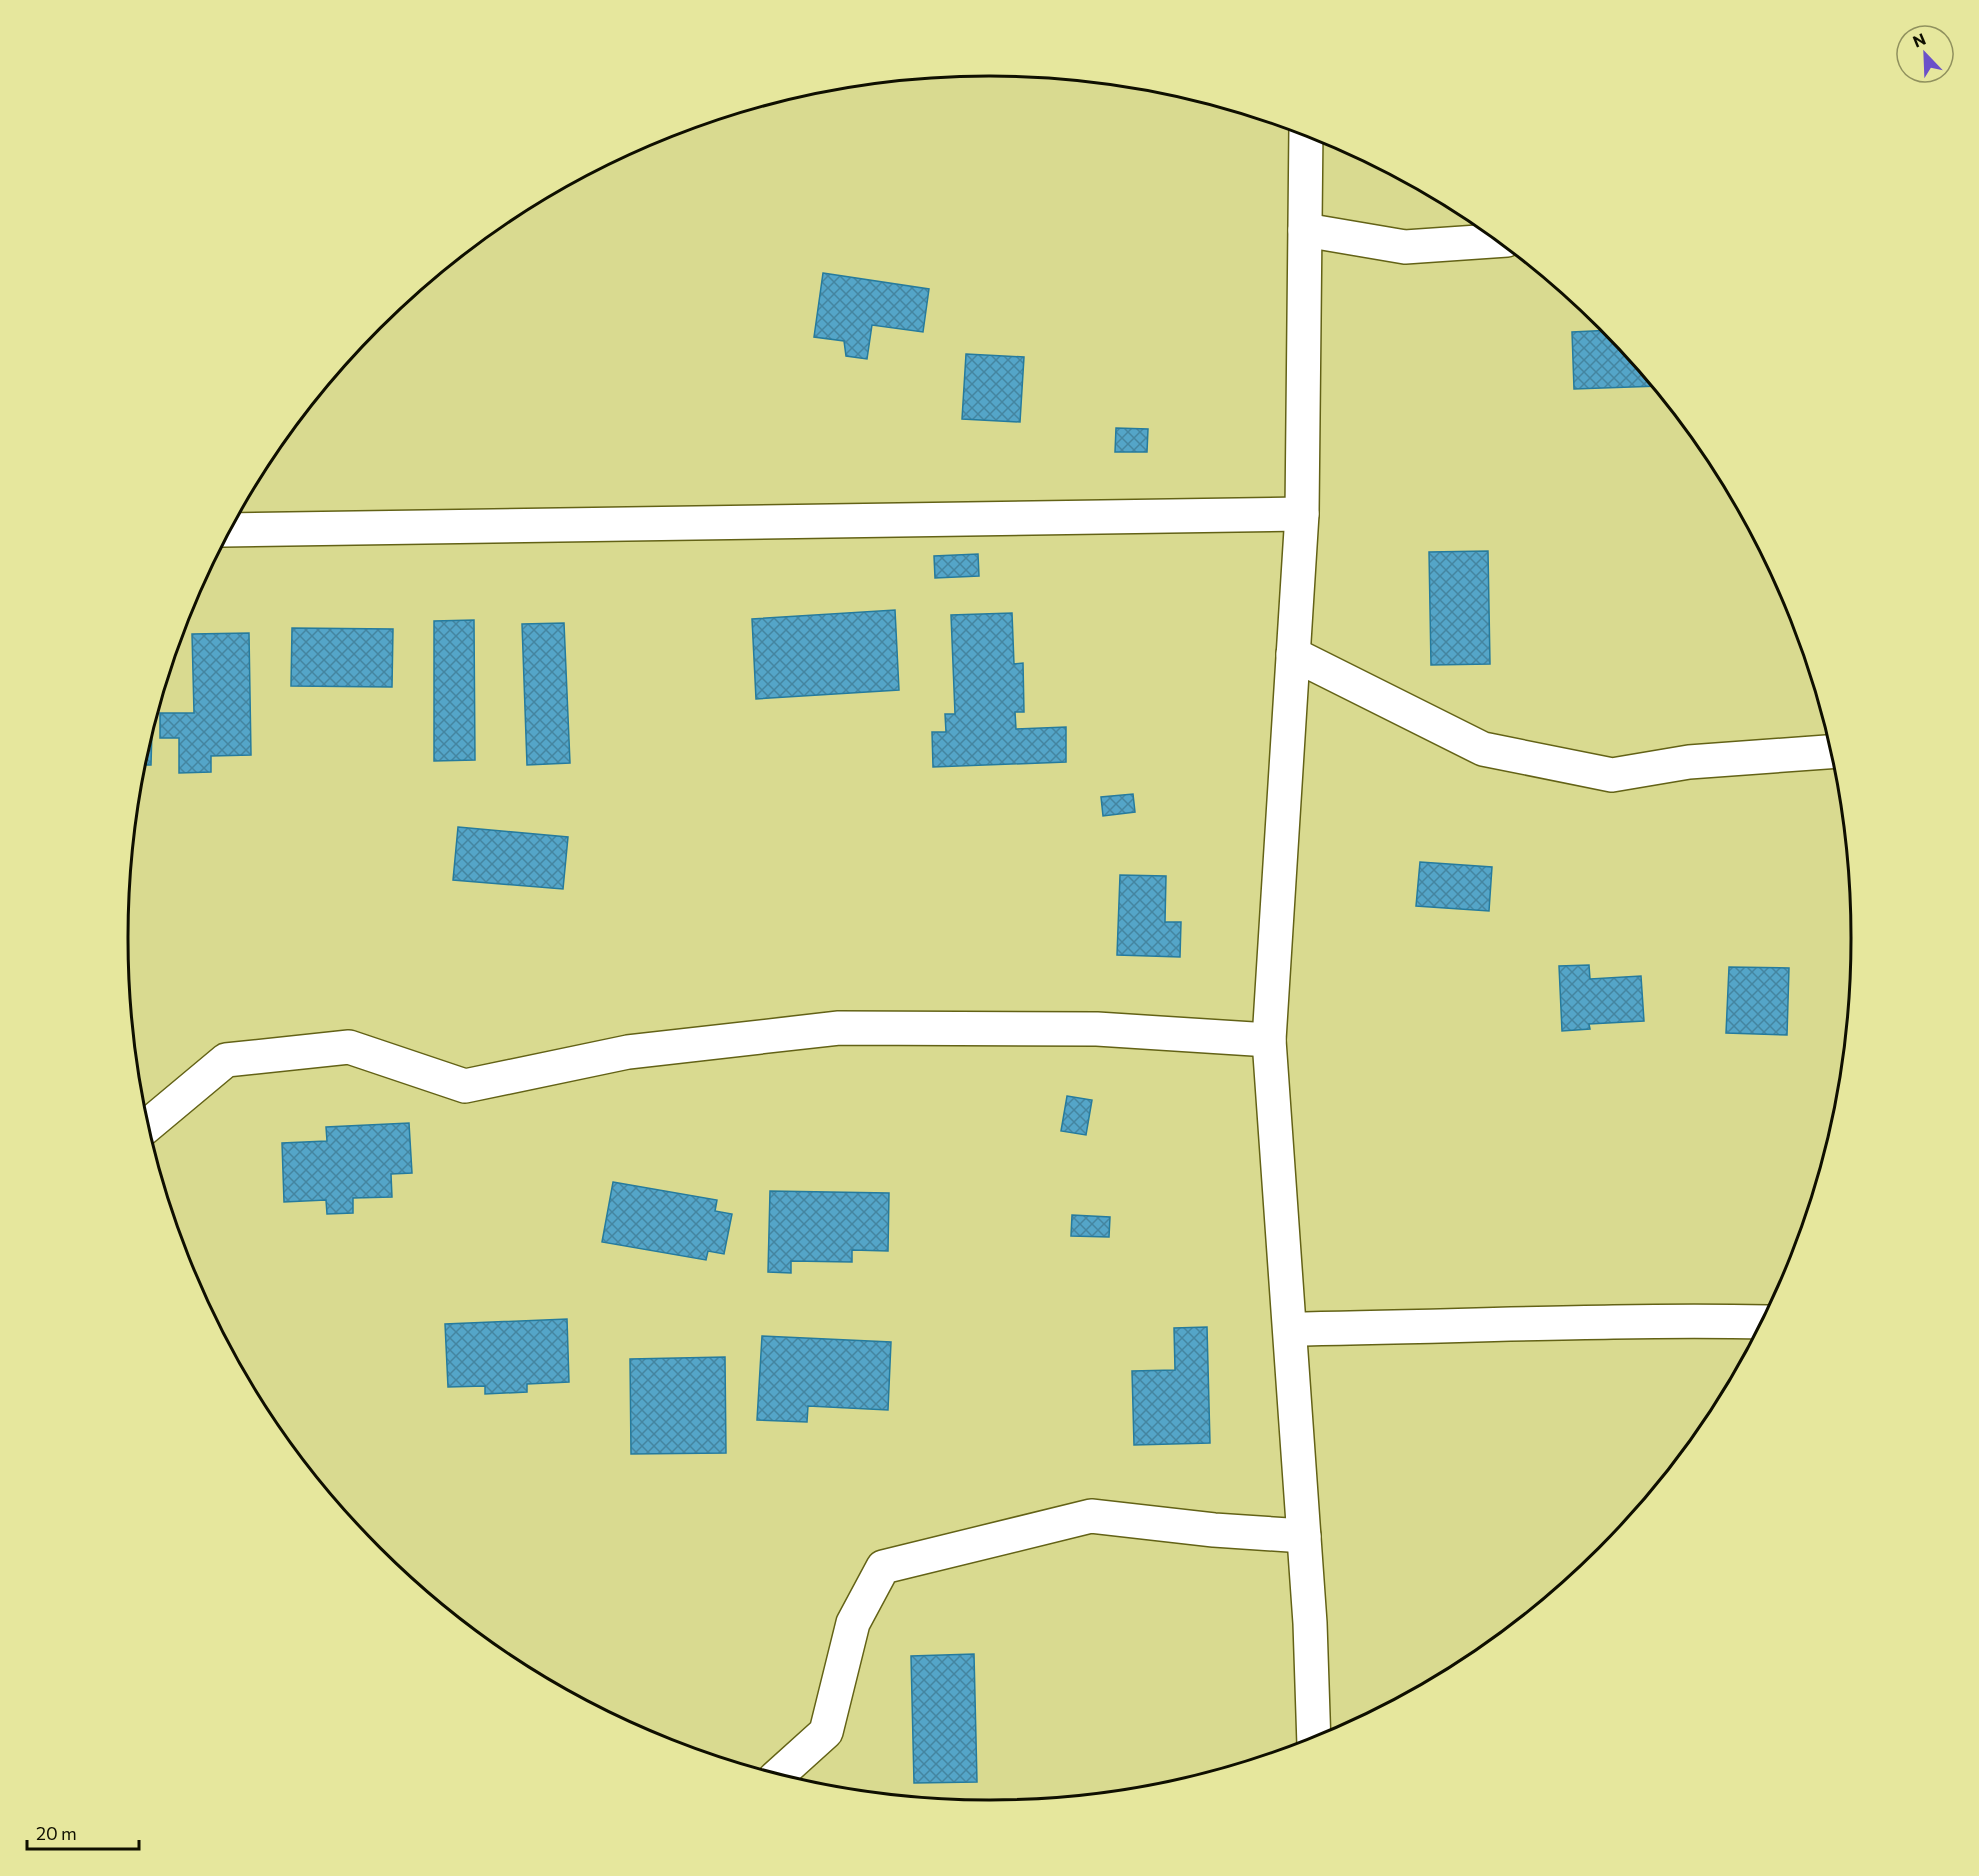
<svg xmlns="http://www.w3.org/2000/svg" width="1979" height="1876" font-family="Commissioner,sans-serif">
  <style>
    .building { fill: url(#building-cross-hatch); stroke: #267b9d; stroke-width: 1.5 }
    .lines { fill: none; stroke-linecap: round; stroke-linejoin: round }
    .minor-casing { stroke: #636216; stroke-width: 36 }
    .minor { stroke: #fff; stroke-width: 33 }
    .rim { fill: none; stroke: #0f0f00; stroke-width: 3 }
  </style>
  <defs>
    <pattern id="building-cross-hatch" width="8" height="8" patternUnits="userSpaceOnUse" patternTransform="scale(1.5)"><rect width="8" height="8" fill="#54a5c8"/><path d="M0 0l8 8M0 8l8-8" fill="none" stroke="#4485a0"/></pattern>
  </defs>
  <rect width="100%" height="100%" fill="#d9da90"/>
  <g class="building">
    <polygon points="823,273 929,289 923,332 872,325 867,359 846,356 844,341 814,337"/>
    <polygon points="1613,330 1659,386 1574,389 1572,332"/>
    <polygon points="966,354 1024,357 1020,422 962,419"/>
    <polygon points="1116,428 1148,429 1147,452 1115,452"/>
    <polygon points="1488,551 1490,664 1431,665 1429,552"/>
    <polygon points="978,554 979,576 935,578 934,556"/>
    <polygon points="895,610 899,690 756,699 752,619"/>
    <polygon points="1012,613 1014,664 1023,663 1024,712 1015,712 1016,729 1066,727 1066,762 933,767 932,732 946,732 945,714 955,714 951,615"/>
    <polygon points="474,620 475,760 434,761 434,621"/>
    <polygon points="564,623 570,763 527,765 522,624"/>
    <polygon points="292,628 393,629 392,687 291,686"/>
    <polygon points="249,633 251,755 211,756 211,772 179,773 179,738 160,738 160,713 194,713 192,634"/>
    <polygon points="146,730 152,730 151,765 135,765"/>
    <polygon points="1133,794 1135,812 1103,816 1101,797"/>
    <polygon points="458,827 568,837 563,889 453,880"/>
    <polygon points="1420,862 1492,867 1489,911 1416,906"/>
    <polygon points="1120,875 1166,876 1165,922 1181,922 1180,957 1117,955"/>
    <polygon points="1589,965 1590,979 1641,976 1644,1021 1589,1024 1590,1029 1562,1031 1559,966"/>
    <polygon points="1729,967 1789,968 1787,1035 1726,1033"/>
    <polygon points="1067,1096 1092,1100 1086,1135 1061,1131"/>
    <polygon points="409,1123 412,1173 391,1174 392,1197 353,1198 353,1213 327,1214 326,1200 284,1202 282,1143 327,1141 326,1127"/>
    <polygon points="613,1182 717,1200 715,1211 732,1214 724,1254 708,1251 706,1260 602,1242"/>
    <polygon points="770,1191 889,1193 888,1251 852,1250 852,1262 791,1261 791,1273 768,1272"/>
    <polygon points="1072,1215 1110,1217 1109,1237 1071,1236"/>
    <polygon points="567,1319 569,1382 527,1384 527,1392 485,1394 485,1386 448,1387 445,1324"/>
    <polygon points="1207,1327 1210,1443 1134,1445 1132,1371 1175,1370 1174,1328"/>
    <polygon points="762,1336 891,1342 888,1410 808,1406 807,1422 757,1420"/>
    <polygon points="725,1357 726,1453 631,1454 630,1359"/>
    <polygon points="974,1654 977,1782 914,1783 911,1656"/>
  </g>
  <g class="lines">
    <defs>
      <g id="minor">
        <polyline points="1306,127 1302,514 1269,1040 1310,1623 1314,1746"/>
        <polyline points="1305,230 1405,247 1507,240"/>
        <polyline points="223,530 1302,514"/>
        <polyline points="1293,654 1483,749 1612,775 1689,762 1840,751"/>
        <polyline points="141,1131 226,1060 349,1047 465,1086 628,1052 839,1028 1097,1029 1269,1040"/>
        <path d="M1290 1329C1449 1327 1609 1319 1768 1322"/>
        <polyline points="774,1779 826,1732 853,1623 883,1567 1091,1516 1214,1530 1304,1536"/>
      </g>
    </defs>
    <use href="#minor" class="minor-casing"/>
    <use href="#minor" class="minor"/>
  </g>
  <path d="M0 0H1979V1876H0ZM989 76H990A861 861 0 0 1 1851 937V939A861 861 0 0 1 990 1800H989A861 861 0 0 1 128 939V937A861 861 0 0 1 989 76Z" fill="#e6e79d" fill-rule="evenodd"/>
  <path class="rim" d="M989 76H990A861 861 0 0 1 1851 937V939A861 861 0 0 1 990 1800H989A861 861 0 0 1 128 939V937A861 861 0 0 1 989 76Z"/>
  <g transform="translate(1925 54) rotate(337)"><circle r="28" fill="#e6e79d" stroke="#90915e" stroke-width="1.5"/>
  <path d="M0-4.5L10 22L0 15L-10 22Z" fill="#6b50c9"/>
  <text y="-9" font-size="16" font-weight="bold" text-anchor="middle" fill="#0f0f00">N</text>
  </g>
  <path d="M27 1840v9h112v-9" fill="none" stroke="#0f0f00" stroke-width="3"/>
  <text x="36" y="1840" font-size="18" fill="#0f0f00" stroke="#e6e79d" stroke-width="4.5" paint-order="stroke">20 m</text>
</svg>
